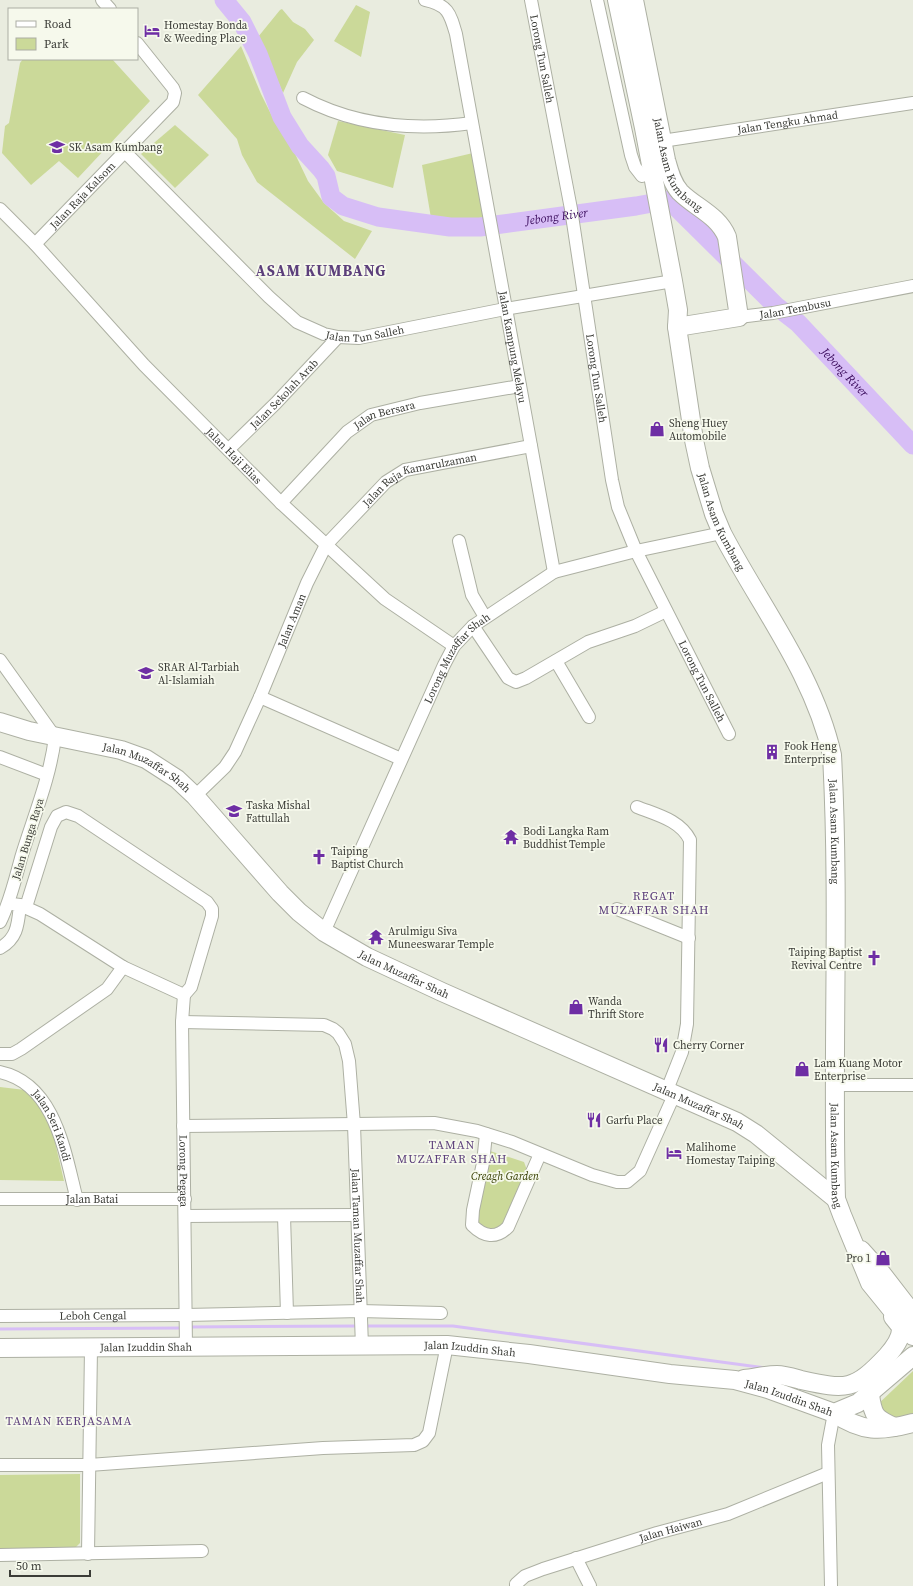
<svg xmlns="http://www.w3.org/2000/svg" width="913" height="1586" font-family="'Source Serif 4',serif">
  <style>
    .green { fill: #cbd999 }
    .lines { fill: none; stroke-linecap: round; stroke-linejoin: round }
    .stream { stroke: #d7bef6; stroke-width: 3 }
    .river { stroke: #d7bef6; stroke-width: 19 }
    .street-casing { stroke: #adb0a3; stroke-width: 14 }
    .secondary-casing { stroke: #adb0a3; stroke-width: 20 }
    .street { stroke: #fff; stroke-width: 12 }
    .secondary { stroke: #fff; stroke-width: 18 }
    .labels { text-anchor: middle; dominant-baseline: central; stroke-width: 3.5; stroke-linejoin: round; paint-order: stroke }
    .poi-label { font-size: 11px; fill: #3b3c37; stroke: #f6f9ec; text-anchor: start }
    .street-label { font-size: 11px; fill: #3b3c37; stroke: #f6f9ec }
    .park-label { font-size: 11px; font-style: italic; fill: #363e01; stroke: #f6f9ec }
    .water-label { font-size: 12px; font-style: italic; fill: #390a5b; stroke: #f6f9ec }
    .neighbourhood-label { font-size: 12px; letter-spacing: 1px; fill: #5c3f7b; stroke: #f6f9ec }
    .district-label { font-size: 15px; font-weight: bold; letter-spacing: 1px; fill: #5c3f7b; stroke: #f6f9ec }
  </style>
  <rect width="100%" height="100%" fill="#e9ecdf"/>
  <g class="green">
    <polygon points="356,5 370,12 361,57 334,41"/>
    <polygon points="282,9 293,22 305,29 314,40 297,62 283,93 258,37 280,10"/>
    <polygon points="241,46 261,94 274,120 287,137 308,181 324,203 344,221 372,231 355,259 257,182 242,155 237,139 198,95"/>
    <polygon points="23,59 112,59 150,101 78,178 59,161 31,185 2,153 5,126 9,123 20,63"/>
    <polygon points="338,121 405,135 393,188 337,171 328,155"/>
    <polygon points="175,125 209,155 175,188 141,154"/>
    <polygon points="473,153 488,220 453,222 431,218 422,165"/>
    <polygon points="0,1087 25,1090 42,1109 52,1129 64,1181 0,1180"/>
    <polygon points="490,1151 524,1162 527,1170 509,1220 497,1231 478,1227 475,1212"/>
    <polygon points="913,1371 913,1415 892,1421 875,1407"/>
    <polygon points="80,1474 80,1543 72,1551 0,1551 0,1475"/>
  </g>
  <g class="lines">
    <g class="stream">
      <polyline points="365,1326 453,1326 766,1368"/>
      <polyline points="189,1327 359,1326"/>
      <polyline points="0,1329 183,1328"/>
    </g>
    <path class="river" id="s1" d="M224 0 242 22 258 54 282 117 300 146 321 169 326 176 331 197 343 206 378 217 450 227H480L636 206 669 200 776 306 798 323 913 445"/>
    <defs>
      <g id="street">
        <polyline points="102,0 110,9"/>
        <path id="s2" d="M425 0C448 5 450 13 456 34L554 572"/>
        <path id="s3" d="M531 0 571 209 612 480 618 507 636 551 729 734"/>
        <polyline points="597,0 631,155 635,167 642,176"/>
        <path d="M303 98C356 126 414 131 472 123"/>
        <path id="s4" d="M662 141 913 103"/>
        <path id="s5" d="M125 152 269 297 297 322 324 334 338 337 359 338 505 309 673 281"/>
        <path id="s6" d="M0 209 35 244 144 365 281 503 385 599 454 646"/>
        <path id="s7" d="M35 244 173 102 175 93 173 88 137 43"/>
        <path id="s8" d="M739 317 773 313 913 286"/>
        <path id="s9" d="M229 449 276 403 338 337"/>
        <path id="s10" d="M281 503 347 432 371 415 420 403 520 386"/>
        <polyline points="459,541 472,595 485,617"/>
        <polyline points="473,626 508,678 516,682 526,678 588,642 635,626 666,611"/>
        <path d="M0 660 55 737C50 779 33 818 21 858 15 880 10 902 0 922"/>
        <polyline points="556,661 589,717"/>
        <polyline points="260,697 401,759"/>
        <polyline points="0,757 47,775"/>
        <path id="s11" d="M195 796 225 767 235 752 260 697 307 583 326 545 386 482 405 470 531 446"/>
        <path d="M637 807C657 815 680 820 690 840L687 1024 682 1052 667 1090"/>
        <polyline points="20,905 40,914 123,967 184,995"/>
        <polyline points="26,907 51,827 57,816 66,812 78,816 207,902 212,909 212,916 191,987 184,995"/>
        <polyline points="617,909 689,938"/>
        <path id="s12" d="M324 932 444 665 454 646 473 626 554 572 636 551 722 533"/>
        <path d="M0 948C18 938 18 923 20 905L12 904"/>
        <path id="s13" d="M184 995 182 1022 186 1347"/>
        <path id="s14" d="M182 1022 324 1025 333 1029 338 1033 345 1044 349 1061 354 1125 362 1346"/>
        <polyline points="0,1054 12,1054 21,1049 107,989 123,967"/>
        <path id="s15" d="M0 1072C56 1084 65 1154 77 1200"/>
        <polyline points="834,1085 913,1085"/>
        <polyline points="183,1126 434,1123 477,1131 512,1142 592,1175 617,1182 627,1182 640,1171 675,1093"/>
        <path d="M486 1134 483 1163 473 1210 472 1225C484 1237 496 1239 508 1227L540 1154"/>
        <path id="s16" d="M0 1199H185"/>
        <polyline points="185,1216 357,1215"/>
        <polyline points="284,1216 287,1313"/>
        <path id="s17" d="M0 1316 186 1315 360 1311 441 1313"/>
        <polyline points="0,1465 89,1465 323,1448 414,1445 423,1441 429,1433 447,1345"/>
        <polyline points="88,1554 91,1348"/>
        <polyline points="0,1555 202,1551"/>
        <polyline points="576,1558 590,1586"/>
        <path id="s18" d="M516 1586V1584L525 1576 543 1569 657 1533 728 1514 828 1473"/>
        <polyline points="831,1586 828,1445 834,1413"/>
      </g>
      <g id="secondary">
        <path id="s19" d="M617 0 644 128 673 281 678 310 677 327 694 440 700 468 714 514 722 533C760 606 814 674 832 755 840 903 832 1051 836 1199L842 1215 870 1283 913 1336"/>
        <path id="s20" d="M634 0 666 160C669 171 672 183 680 192 696 208 718 215 727 237L739 317 677 327"/>
        <path id="s21" d="M0 722 29 731 121 750 146 759 177 779 195 796 280 893 299 912 324 932 367 957 442 992 737 1122 756 1134 836 1199"/>
        <polyline points="861,1250 879,1270 913,1314"/>
        <path id="s22" d="M0 1348 447 1345 529 1354 670 1374 735 1380 768 1389 834 1413 858 1403 913 1356"/>
        <path d="M744 1379C755 1378 766 1375 777 1375 785 1375 794 1378 801 1380 847 1390 854 1391 887 1356 894 1348 902 1338 901 1327L893 1317"/>
        <path d="M870 1395C873 1416 875 1418 894 1427"/>
        <path d="M834 1413C862 1432 880 1432 913 1423"/>
      </g>
    </defs>
    <use href="#street" class="street-casing"/>
    <use href="#secondary" class="secondary-casing"/>
    <use href="#street" class="street"/>
    <use href="#secondary" class="secondary"/>
  </g>
  <defs>
    <symbol id="hotel-bare" viewBox="-9 -9 18 18"><path d="M-6-4.5h1.5V1H6V5H4.5V3h-9V5H-6ZM-4 0a1.8 1.8 0 1 1 3.6 0ZM.5 0V-2.5h3Q6-2.5 6 0Z" fill="#6e2ea4" stroke="#f6f9ec" stroke-width="2.5" paint-order="stroke"/></symbol>
    <symbol id="school-bare" viewBox="-9 -9 18 18"><path d="M0-5L7-2L0 1L-7-2ZM-4 1L0 2.5L4 1V4Q0 6-4 4Z" fill="#6e2ea4" stroke="#f6f9ec" stroke-width="2.5" paint-order="stroke"/></symbol>
    <symbol id="shop-bare" viewBox="-9 -9 18 18"><path d="M-5-2.5h2.3a2.7 3.5 0 0 1 5.4 0H5L5.5 6h-11ZM-1.5-2.5h3a1.5 2.3 0 0 0-3 0Z" fill="#6e2ea4" stroke="#f6f9ec" stroke-width="2.5" paint-order="stroke"/></symbol>
    <symbol id="building-bare" viewBox="-9 -9 18 18"><path d="M-4-6H4V6H1V3H-1V6H-4ZM-2.5-4.3h1.7v1.8h-1.7ZM.8-4.3h1.7v1.8H.8ZM-2.5-1h1.7V.8h-1.7ZM.8-1h1.7V.8H.8Z" fill="#6e2ea4" stroke="#f6f9ec" stroke-width="2.5" paint-order="stroke"/></symbol>
    <symbol id="temple-bare" viewBox="-9 -9 18 18"><path d="M0-6L5-2H3V0L6.5 2.5H4V6H1.5V3h-3V6H-4V2.5H-6.5L-3 0V-2H-5Z" fill="#6e2ea4" stroke="#f6f9ec" stroke-width="2.5" paint-order="stroke"/></symbol>
    <symbol id="church-bare" viewBox="-9 -9 18 18"><path d="M-1.2-6h2.4v3.5h3.3v2.4h-3.3V6h-2.4V-.1h-3.3v-2.4h3.3Z" fill="#6e2ea4" stroke="#f6f9ec" stroke-width="2.5" paint-order="stroke"/></symbol>
    <symbol id="restaurant-bare" viewBox="-9 -9 18 18"><path d="M-5-6h1v4h1v-4h1v4h1v-4h1v5L-1.5 .5V6h-2V.5L-5-1ZM5-6V6H3V1.5H1.5Q1.5-4 5-6Z" fill="#6e2ea4" stroke="#f6f9ec" stroke-width="2.5" paint-order="stroke"/></symbol>
  </defs>
  <g fill-rule="evenodd">
    <use href="#hotel-bare" x="141" y="20" width="22" height="22"/>
    <use href="#school-bare" x="46" y="136" width="22" height="22"/>
    <use href="#shop-bare" x="646" y="418" width="22" height="22"/>
    <use href="#school-bare" x="135" y="662" width="22" height="22"/>
    <use href="#building-bare" x="761" y="741" width="22" height="22"/>
    <use href="#school-bare" x="223" y="800" width="22" height="22"/>
    <use href="#temple-bare" x="500" y="826" width="22" height="22"/>
    <use href="#church-bare" x="308" y="846" width="22" height="22"/>
    <use href="#temple-bare" x="365" y="926" width="22" height="22"/>
    <use href="#church-bare" x="863" y="947" width="22" height="22"/>
    <use href="#shop-bare" x="565" y="996" width="22" height="22"/>
    <use href="#restaurant-bare" x="650" y="1034" width="22" height="22"/>
    <use href="#shop-bare" x="791" y="1058" width="22" height="22"/>
    <use href="#restaurant-bare" x="583" y="1109" width="22" height="22"/>
    <use href="#hotel-bare" x="663" y="1142" width="22" height="22"/>
    <use href="#shop-bare" x="872" y="1247" width="22" height="22"/>
  </g>
  <g class="labels">
    <g class="poi-label">
      <text x="164" y="25">Homestay Bonda<tspan x="164" dy="13">&amp; Weeding Place</tspan></text>
      <text x="69" y="147">SK Asam Kumbang</text>
      <text x="669" y="423">Sheng Huey<tspan x="669" dy="13">Automobile</tspan></text>
      <text x="158" y="667">SRAR Al-Tarbiah<tspan x="158" dy="13">Al-Islamiah</tspan></text>
      <text x="784" y="746">Fook Heng<tspan x="784" dy="13">Enterprise</tspan></text>
      <text x="246" y="805">Taska Mishal<tspan x="246" dy="13">Fattullah</tspan></text>
      <text x="523" y="831">Bodi Langka Ram<tspan x="523" dy="13">Buddhist Temple</tspan></text>
      <text x="331" y="851">Taiping<tspan x="331" dy="13">Baptist Church</tspan></text>
      <text x="388" y="931">Arulmigu Siva<tspan x="388" dy="13">Muneeswarar Temple</tspan></text>
      <text x="862" y="952" text-anchor="end">Taiping Baptist<tspan x="862" dy="13">Revival Centre</tspan></text>
      <text x="588" y="1001">Wanda<tspan x="588" dy="13">Thrift Store</tspan></text>
      <text x="673" y="1045">Cherry Corner</text>
      <text x="814" y="1063">Lam Kuang Motor<tspan x="814" dy="13">Enterprise</tspan></text>
      <text x="606" y="1120">Garfu Place</text>
      <text x="686" y="1147">Malihome<tspan x="686" dy="13">Homestay Taiping</tspan></text>
      <text x="871" y="1258" text-anchor="end">Pro 1</text>
    </g>
    <g class="street-label">
      <text stroke="none"><textPath href="#s3" startOffset="60">Lorong Tun Salleh</textPath></text>
      <text stroke="none"><textPath href="#s4" startOffset="127">Jalan Tengku Ahmad</textPath></text>
      <text stroke="none"><textPath href="#s20" startOffset="173">Jalan Asam Kumbang</textPath></text>
      <text stroke="none"><textPath href="#s7" startOffset="68">Jalan Raja Kalsom</textPath></text>
      <text stroke="none"><textPath href="#s8" startOffset="57">Jalan Tembusu</textPath></text>
      <text stroke="none"><textPath href="#s5" startOffset="313">Jalan Tun Salleh</textPath></text>
      <text stroke="none"><textPath href="#s2" startOffset="368">Jalan Kampung Melayu</textPath></text>
      <text stroke="none"><textPath href="#s3" startOffset="384">Lorong Tun Salleh</textPath></text>
      <text stroke="none"><textPath href="#s9" startOffset="78">Jalan Sekolah Arab</textPath></text>
      <text stroke="none"><textPath href="#s10" startOffset="139">Jalan Bersara</textPath></text>
      <text stroke="none"><textPath href="#s6" startOffset="340">Jalan Haji Elias</textPath></text>
      <text stroke="none"><textPath href="#s11" startOffset="405">Jalan Raja Kamarulzaman</textPath></text>
      <text stroke="none"><textPath href="#s19" startOffset="534">Jalan Asam Kumbang</textPath></text>
      <text stroke="none"><textPath href="#s11" startOffset="203">Jalan Aman</textPath></text>
      <text stroke="none"><textPath href="#s12" startOffset="306">Lorong Muzaffar Shah</textPath></text>
      <text stroke="none"><textPath href="#s3" startOffset="708">Lorong Tun Salleh</textPath></text>
      <text stroke="none"><textPath href="#s21" startOffset="155">Jalan Muzaffar Shah</textPath></text>
      <text stroke="none"><textPath href="#s19" startOffset="870">Jalan Asam Kumbang</textPath></text>
      <text transform="translate(28 839) rotate(-73)">Jalan Bunga Raya</text>
      <text stroke="none"><textPath href="#s21" startOffset="491">Jalan Muzaffar Shah</textPath></text>
      <text stroke="none"><textPath href="#s21" startOffset="814">Jalan Muzaffar Shah</textPath></text>
      <text stroke="none"><textPath href="#s15" startOffset="79">Jalan Seri Kandi</textPath></text>
      <text stroke="none"><textPath href="#s19" startOffset="1194">Jalan Asam Kumbang</textPath></text>
      <text stroke="none"><textPath href="#s13" startOffset="176">Lorong Pegaga</textPath></text>
      <text stroke="none"><textPath href="#s16" startOffset="92">Jalan Batai</textPath></text>
      <text stroke="none"><textPath href="#s14" startOffset="364">Jalan Taman Muzaffar Shah</textPath></text>
      <text stroke="none"><textPath href="#s17" startOffset="93">Leboh Cengal</textPath></text>
      <text stroke="none"><textPath href="#s22" startOffset="146">Jalan Izuddin Shah</textPath></text>
      <text stroke="none"><textPath href="#s22" startOffset="470">Jalan Izuddin Shah</textPath></text>
      <text stroke="none"><textPath href="#s22" startOffset="794">Jalan Izuddin Shah</textPath></text>
      <text stroke="none"><textPath href="#s18" startOffset="167">Jalan Haiwan</textPath></text>
    </g>
    <g class="park-label">
      <text x="505" y="1176">Creagh Garden</text>
    </g>
    <g class="water-label">
      <text stroke="none"><textPath href="#s1" startOffset="459">Jebong River</textPath></text>
      <text stroke="none"><textPath href="#s1" startOffset="819">Jebong River</textPath></text>
    </g>
    <g class="neighbourhood-label">
      <text x="654" y="896">REGAT<tspan x="654" dy="14">MUZAFFAR SHAH</tspan></text>
      <text x="452" y="1145">TAMAN<tspan x="452" dy="14">MUZAFFAR SHAH</tspan></text>
      <text x="69" y="1421">TAMAN KERJASAMA</text>
    </g>
    <g class="district-label">
      <text x="321" y="270">ASAM KUMBANG</text>
    </g>
  </g>
  <rect x="8" y="8" width="130" height="52" fill="#f6f9ec" stroke="#abada4"/>
  <rect x="16" y="21" width="20" height="6" fill="#ffffff" stroke="#abada4"/>
  <text x="44" y="28" font-size="12" fill="#3b3c37">Road</text>
  <rect x="16" y="38" width="20" height="12" fill="#cbd999" stroke="#abada4"/>
  <text x="44" y="48" font-size="12" fill="#3b3c37">Park</text>
  <path d="M10 1570v6h80v-6" fill="none" stroke="#3b3c37" stroke-width="2"/>
  <text x="16" y="1570" font-size="12" fill="#3b3c37" stroke="#f6f9ec" stroke-width="3" paint-order="stroke">50 m</text>
</svg>
